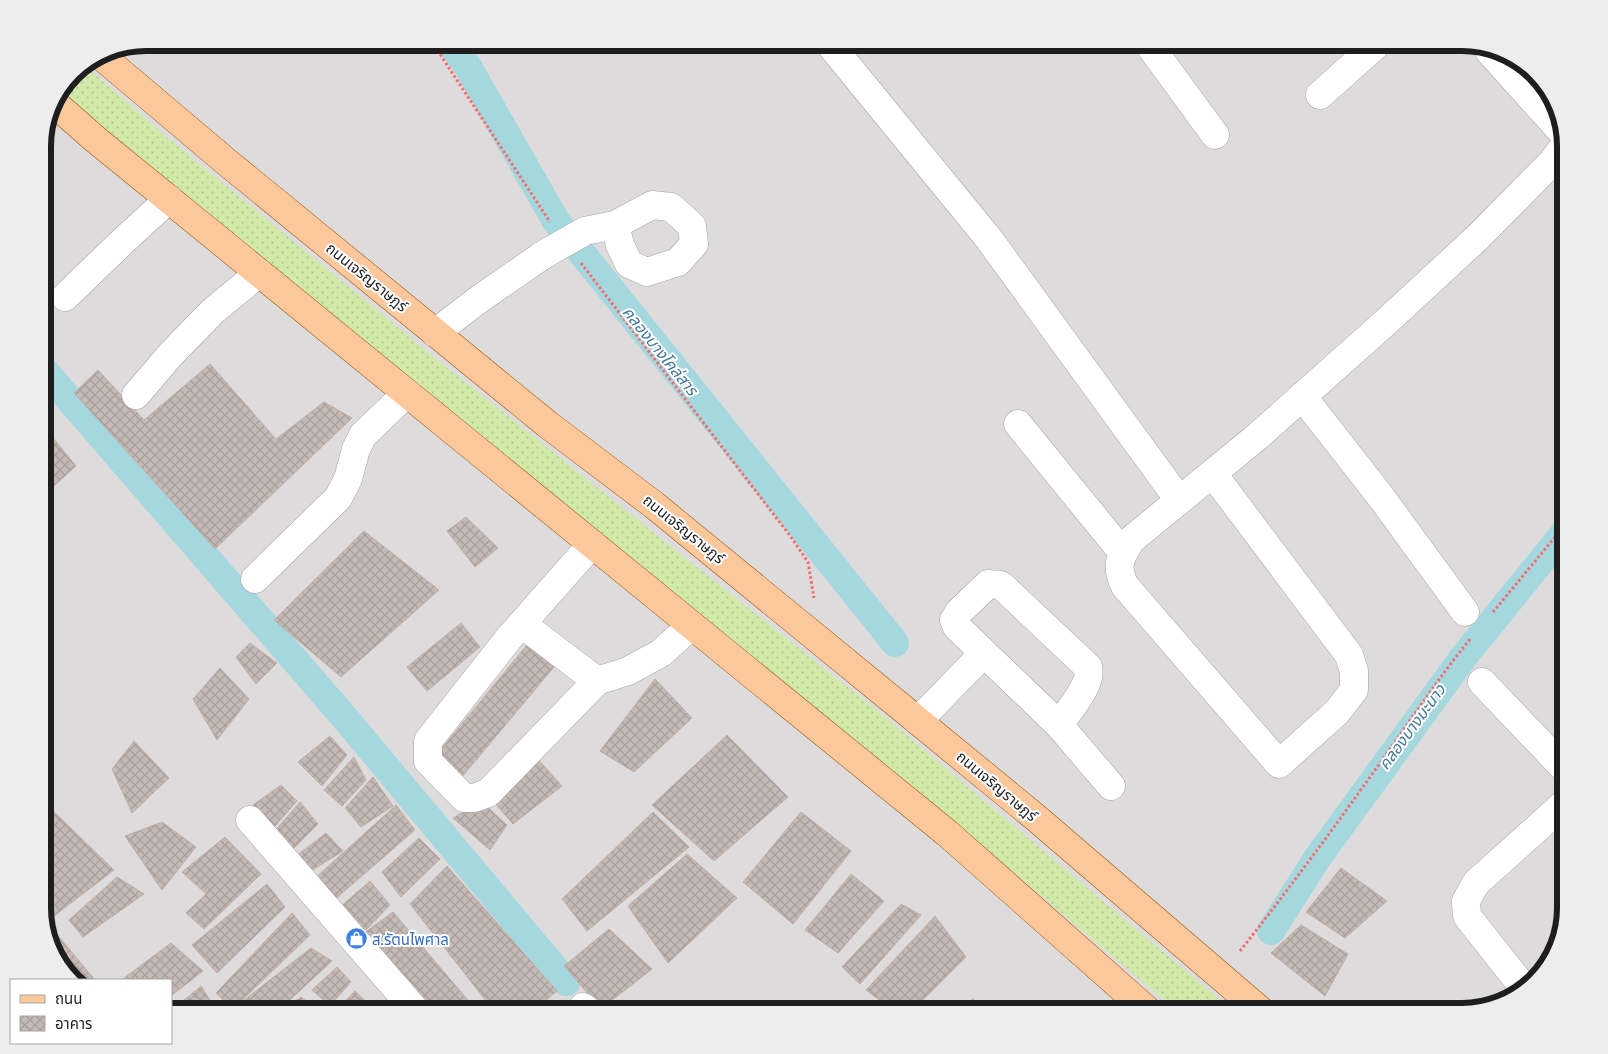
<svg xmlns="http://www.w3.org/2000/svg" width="1608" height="1054" font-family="'Public Sans','Noto Sans Thai',sans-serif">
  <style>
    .residential { fill: #dddbdc }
    .grass { fill: url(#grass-dots) }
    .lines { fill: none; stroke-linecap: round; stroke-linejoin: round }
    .canal { stroke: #a4d8de; stroke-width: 28 }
    .building { fill: url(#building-cross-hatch); stroke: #c1afa7 }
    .minor-casing { stroke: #a5a5a5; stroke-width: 29 }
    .major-casing { stroke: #995400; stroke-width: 29 }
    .path { stroke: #fb6a6d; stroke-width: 3; stroke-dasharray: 2.5 2.5; stroke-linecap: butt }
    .minor { stroke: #fff; stroke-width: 28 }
    .major { stroke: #fdc79c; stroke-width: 28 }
    .minor-bridge-casing { stroke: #a5a5a5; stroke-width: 29; stroke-linecap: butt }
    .minor-bridge { stroke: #fff; stroke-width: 28 }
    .labels { text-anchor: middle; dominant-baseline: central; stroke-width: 4; stroke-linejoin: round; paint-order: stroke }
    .street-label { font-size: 15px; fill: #1e1e1e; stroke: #fff }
    .shop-label { font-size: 15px; fill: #366cbe; stroke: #fff; text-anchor: start }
    .water-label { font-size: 16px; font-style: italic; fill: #417797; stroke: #fff }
    .rim { fill: none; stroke: #1e1e1e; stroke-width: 6 }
  </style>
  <defs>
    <pattern id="grass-dots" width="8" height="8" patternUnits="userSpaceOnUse" patternTransform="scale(1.25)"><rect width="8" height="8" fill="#d1eaaa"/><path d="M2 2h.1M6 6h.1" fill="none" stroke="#b3c892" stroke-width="1.8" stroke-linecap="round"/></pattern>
    <pattern id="building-cross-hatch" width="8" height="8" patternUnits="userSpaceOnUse" patternTransform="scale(1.25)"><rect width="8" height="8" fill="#c4b9b4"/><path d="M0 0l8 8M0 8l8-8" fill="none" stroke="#a89f9a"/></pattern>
  </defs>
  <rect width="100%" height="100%" fill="#efeae4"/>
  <polygon class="residential" points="146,42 1462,42 1519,60 1552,95 1565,146 1565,908 1548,965 1513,998 1462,1011 171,1011 171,980 76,980 56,959 43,914 43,140 53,101 73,73 107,50"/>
  <polygon class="grass" points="84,65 168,138 435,358 880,713 1233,1011 1177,1011 918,791 661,586 148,168 60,91 73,73"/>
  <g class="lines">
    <g class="canal">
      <polyline points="450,42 468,67 556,221 895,643"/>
      <polyline points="43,369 344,717 566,982"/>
      <polyline points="1271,931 1318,857 1465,655 1565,532"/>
    </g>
  </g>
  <g class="building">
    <polygon points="210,364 276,439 324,402 352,418 215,549 74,393 98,370 144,420"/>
    <polygon points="44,427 76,466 43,496 43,428"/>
    <polygon points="466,517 498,548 475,567 447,531"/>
    <polygon points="364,531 439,590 341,677 274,620"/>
    <polygon points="461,623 480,647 427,691 407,667"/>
    <polygon points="250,643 277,663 256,684 236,657"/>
    <polygon points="527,645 554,667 461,778 437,754"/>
    <polygon points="220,668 249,699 217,740 193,699"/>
    <polygon points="655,679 692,718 634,772 600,751"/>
    <polygon points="727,735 788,797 714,861 652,805"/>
    <polygon points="330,736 347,755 322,786 298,762"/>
    <polygon points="134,741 169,778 132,813 112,769"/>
    <polygon points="535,756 562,786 513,824 491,799"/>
    <polygon points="354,757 366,780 342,806 324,790"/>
    <polygon points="373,777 393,806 361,827 345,808"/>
    <polygon points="281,785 297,801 268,834 253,805"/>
    <polygon points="43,801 114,870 45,923 43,914"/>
    <polygon points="481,801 507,825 490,850 453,818"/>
    <polygon points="300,802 318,824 289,853 273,833"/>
    <polygon points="396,805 415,830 333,901 313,880"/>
    <polygon points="653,812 689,847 587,931 562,899"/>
    <polygon points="801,812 851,851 793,924 743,882"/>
    <polygon points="162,822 196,847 162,890 125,836"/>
    <polygon points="326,833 343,851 311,871 295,857"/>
    <polygon points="225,837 261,874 204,929 186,913 206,894 182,872"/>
    <polygon points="419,838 440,859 401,897 382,872"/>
    <polygon points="687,854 737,898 668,963 628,906"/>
    <polygon points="447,866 557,991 533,1011 494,1011 410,904"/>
    <polygon points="1341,868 1387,901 1345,938 1306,912"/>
    <polygon points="851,874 884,901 838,953 805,930"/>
    <polygon points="117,877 144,894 83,937 69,920"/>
    <polygon points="370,881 390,905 366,930 339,908"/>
    <polygon points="267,884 285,907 217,973 192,945"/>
    <polygon points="901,904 921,915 860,984 842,967"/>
    <polygon points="393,912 473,1006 466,1011 425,1011 356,939"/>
    <polygon points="292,913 310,935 233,1009 216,993"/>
    <polygon points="935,916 966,957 912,1011 894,1011 866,990"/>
    <polygon points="1301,925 1348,954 1325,996 1271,953"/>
    <polygon points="50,926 95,980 76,980 56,959 47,928"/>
    <polygon points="609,929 652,969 601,1009 564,966"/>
    <polygon points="171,943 203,971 171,996 171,980 126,980 124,978"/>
    <polygon points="311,948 332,961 278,1011 230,1011"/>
    <polygon points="337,967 351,982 330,1006 312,990"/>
    <polygon points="201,986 217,1011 171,1011"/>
    <polygon points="355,991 376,1011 336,1011"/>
    <polygon points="301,997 320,1011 282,1011"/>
    <polygon points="973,999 982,1011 956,1011"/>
    <polygon points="478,1002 486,1011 469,1011"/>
    <polygon points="679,1002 688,1011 670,1011"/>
  </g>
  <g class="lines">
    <defs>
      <g id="minor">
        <polyline points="828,42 989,239 1179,500"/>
        <polyline points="1147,42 1215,135"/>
        <polyline points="1489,51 1562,132"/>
        <polyline points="1320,95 1379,42"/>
        <polyline points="585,231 615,225 652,205 671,207 692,226 694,244 678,262 647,272 629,264 620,245 615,225"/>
        <polyline points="65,297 123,241 169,199"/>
        <polyline points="435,333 478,300 543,255"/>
        <polyline points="136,395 171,354 213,311 259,273"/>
        <polyline points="1302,396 1381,497 1465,612"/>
        <polyline points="1018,424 1123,553"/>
        <path d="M1213 474 1349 655 1354 671V690L1337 712 1279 764 1125 586C1115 566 1120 558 1131 540L1258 436 1387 321 1479 236 1553 161 1565 145"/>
        <polyline points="255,579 338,498 348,479 356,449 363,435 407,393"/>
        <polyline points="522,624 597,681 488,793 474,798 464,798 428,761 428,741 509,638 592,544"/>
        <polyline points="597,681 628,671 661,653 691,626"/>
        <polyline points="1482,682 1565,769"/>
        <polyline points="918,721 983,654"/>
        <path d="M1059 725C1068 711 1093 684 1088 667L1001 585 988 584 959 612 954 620 957 627 1059 725 1111 786"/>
        <polyline points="250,820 416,1011"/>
        <polyline points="1524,988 1467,916 1466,901 1476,883 1565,803"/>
        <polyline points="583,1007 588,1011"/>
      </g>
      <g id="major">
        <polyline points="100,55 229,164 547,424 654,505 918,721 1035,817 1261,1011"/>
        <polyline points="53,102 95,139 948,834 1148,1011"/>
      </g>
    </defs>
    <use href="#minor" class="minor-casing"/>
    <use href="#major" class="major-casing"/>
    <g class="path">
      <polyline points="432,42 550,222"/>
      <polyline points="581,263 791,537 808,562 814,598"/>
      <polyline points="1493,612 1565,525"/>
      <path d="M1240 951C1285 894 1328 836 1370 777 1404 730 1435 682 1471 638"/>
    </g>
    <use href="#minor" class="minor"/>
    <use href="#major" class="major"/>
    <defs>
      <polyline id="minor-bridge" points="543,255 585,231"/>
    </defs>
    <use href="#minor-bridge" class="minor-bridge-casing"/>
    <use href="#minor-bridge" class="minor-bridge"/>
  </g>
  <defs>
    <symbol id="shop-disc" viewBox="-11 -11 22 22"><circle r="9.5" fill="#3f7fe0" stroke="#fff"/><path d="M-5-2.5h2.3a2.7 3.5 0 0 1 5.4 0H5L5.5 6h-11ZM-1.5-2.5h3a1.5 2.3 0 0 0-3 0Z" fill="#fff"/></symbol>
  </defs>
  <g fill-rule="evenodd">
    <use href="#shop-disc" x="344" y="926" width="25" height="25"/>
  </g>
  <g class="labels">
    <g class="street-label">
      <text transform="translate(367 277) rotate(39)">ถนนเจริญราษฎร์</text>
      <text transform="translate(684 529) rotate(39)">ถนนเจริญราษฎร์</text>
      <text transform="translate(997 786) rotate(40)">ถนนเจริญราษฎร์</text>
    </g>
    <g class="shop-label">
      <text x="372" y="939">ส.รัตนไพศาล</text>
    </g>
    <g class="water-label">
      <text transform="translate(660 351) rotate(51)">คลองบางโคล่สาร</text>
      <text transform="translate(1412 727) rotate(-54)">คลองบางมะนาว</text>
    </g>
  </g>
  <path d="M0 0H1608V1054H0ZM146 51H1462A95 95 0 0 1 1557 146V908A95 95 0 0 1 1462 1003H146A95 95 0 0 1 51 908V146A95 95 0 0 1 146 51Z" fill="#ededed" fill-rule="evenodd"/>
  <path class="rim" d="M146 51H1462A95 95 0 0 1 1557 146V908A95 95 0 0 1 1462 1003H146A95 95 0 0 1 51 908V146A95 95 0 0 1 146 51Z"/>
  <rect x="10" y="979" width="162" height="65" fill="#ffffff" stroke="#a5a5a5"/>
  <rect x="20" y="995" width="25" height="8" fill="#fdc79c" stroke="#a5a5a5"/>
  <text x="55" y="1004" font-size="15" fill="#1e1e1e">ถนน</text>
  <rect x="20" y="1016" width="25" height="15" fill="url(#building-cross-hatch)" stroke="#a5a5a5"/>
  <text x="55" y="1029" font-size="15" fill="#1e1e1e">อาคาร</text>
</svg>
